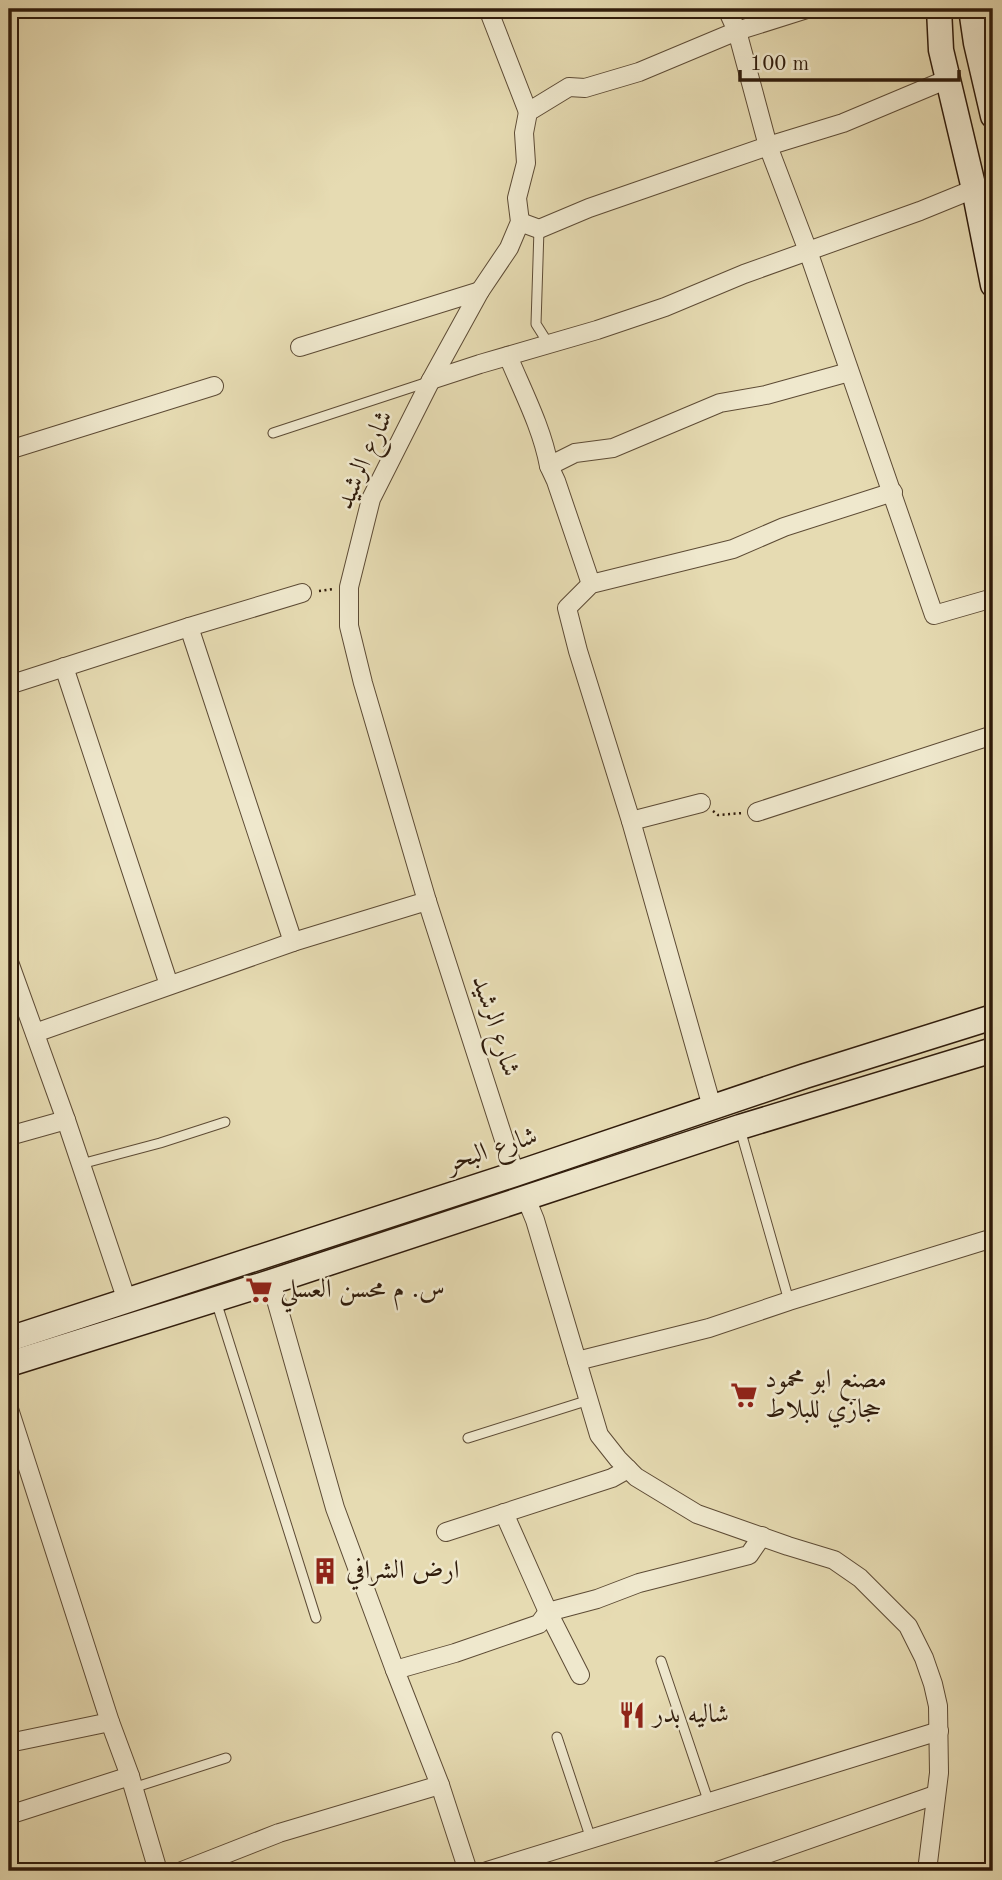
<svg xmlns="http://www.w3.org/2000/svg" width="1002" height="1880" font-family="'Old Standard TT',Amiri,serif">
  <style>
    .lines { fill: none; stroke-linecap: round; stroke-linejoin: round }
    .service-casing { stroke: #5d4b35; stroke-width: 11 }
    .minor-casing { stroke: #5d4b35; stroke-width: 20 }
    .secondary-casing { stroke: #2f1b0b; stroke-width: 27 }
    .path { stroke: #2f1b0b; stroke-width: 2.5; stroke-dasharray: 2 3.5; stroke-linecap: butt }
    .service { stroke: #efe8cd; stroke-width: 9 }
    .minor { stroke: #efe8cd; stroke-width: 18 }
    .secondary { stroke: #efe8cd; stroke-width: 24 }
    .labels { text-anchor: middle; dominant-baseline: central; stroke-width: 5; stroke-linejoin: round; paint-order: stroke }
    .street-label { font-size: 26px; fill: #2f1b0b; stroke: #efe8cd }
    .poi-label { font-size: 26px; fill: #2f1b0b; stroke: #efe8cd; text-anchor: start }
  </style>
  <rect width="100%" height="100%" fill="#e6dbb2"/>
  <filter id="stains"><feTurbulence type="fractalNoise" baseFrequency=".00286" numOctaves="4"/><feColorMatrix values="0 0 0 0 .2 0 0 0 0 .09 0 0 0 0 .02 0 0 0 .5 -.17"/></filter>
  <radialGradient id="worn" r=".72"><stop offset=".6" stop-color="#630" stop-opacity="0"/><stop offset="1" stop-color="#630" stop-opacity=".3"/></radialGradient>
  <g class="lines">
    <defs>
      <g id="service">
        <polyline points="539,229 536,324 548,343"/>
        <polyline points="273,433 428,382"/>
        <polyline points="740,1129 789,1301"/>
        <polyline points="81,1164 160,1143 225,1122"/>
        <polyline points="216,1301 316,1618"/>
        <polyline points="468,1438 589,1400"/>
        <polyline points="661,1661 709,1803"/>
        <polyline points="557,1737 591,1839"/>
        <polyline points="133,1788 226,1758"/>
      </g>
      <g id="minor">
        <polyline points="488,9 528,112"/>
        <polyline points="727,9 737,31 768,146 808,251 934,615 993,598"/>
        <polyline points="520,222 539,229 589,208 687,174 768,146 843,123 948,79"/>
        <polyline points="300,347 480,291"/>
        <path d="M508 356C523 392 542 428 549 466L575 453 613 448 720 403 766 395 849 372"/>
        <polyline points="431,380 480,364 597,330 665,307 744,274 920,211 974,189"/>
        <polyline points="9,450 214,386"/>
        <polyline points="549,466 556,481 591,584"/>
        <polyline points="189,627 293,942"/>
        <polyline points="64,667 169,985"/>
        <polyline points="9,685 189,627 302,593"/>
        <polyline points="757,812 993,735"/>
        <polyline points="631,821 701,803"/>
        <polyline points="9,962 66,1120 127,1301"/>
        <polyline points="35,1033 293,942 427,901"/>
        <polyline points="712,1107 631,821 578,651 567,608 591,584 733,549 784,527 893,492"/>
        <polyline points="9,1136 66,1120"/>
        <polyline points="515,1174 427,901 363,683 349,626 349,587 371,499 431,380 480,291 509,248 520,222 517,198 526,163 524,133 528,112 569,87 585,88 639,72 737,31 807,9"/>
        <polyline points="526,1198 535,1220 599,1435 618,1459 636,1477 697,1514 788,1546 834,1560 860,1578 908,1626 924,1658 933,1684 938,1706 939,1773 927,1871"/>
        <polyline points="271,1282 335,1508 395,1670"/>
        <polyline points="577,1361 709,1328 789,1301 993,1238"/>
        <polyline points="9,1409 110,1722 130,1776 158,1871"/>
        <polyline points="504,1513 548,1612 580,1675"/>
        <polyline points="446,1532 612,1478 628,1469"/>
        <polyline points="9,1743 110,1722"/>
        <polyline points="9,1815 130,1776"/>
        <polyline points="182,1871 279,1833 440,1785"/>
        <polyline points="468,1871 440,1785 395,1670 455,1653 539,1624 548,1612 597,1599 639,1583 749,1555 762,1536"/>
        <polyline points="487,1871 939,1731"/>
        <polyline points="718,1871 935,1795"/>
      </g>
      <g id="secondary">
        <polyline points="939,9 941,50 974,189 993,285"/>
        <polyline points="971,9 976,43 993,116"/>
        <polyline points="9,1339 515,1174 805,1076 993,1017"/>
        <polyline points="9,1364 271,1282 740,1127 993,1050"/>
      </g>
    </defs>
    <use href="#service" class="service-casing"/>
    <use href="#minor" class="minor-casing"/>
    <use href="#secondary" class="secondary-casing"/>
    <g class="path">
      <polyline points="319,591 333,589"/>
      <polyline points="713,811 718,815 743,813"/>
    </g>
    <use href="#service" class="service"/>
    <use href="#minor" class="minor"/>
    <use href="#secondary" class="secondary"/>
  </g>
  <defs>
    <symbol id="supermarket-bare" viewBox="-9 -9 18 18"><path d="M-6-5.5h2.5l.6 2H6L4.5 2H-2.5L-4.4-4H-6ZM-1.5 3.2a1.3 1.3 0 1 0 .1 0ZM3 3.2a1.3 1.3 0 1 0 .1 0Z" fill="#8f2418" stroke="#efe8cd" stroke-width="2.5" paint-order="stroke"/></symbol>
    <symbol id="building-bare" viewBox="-9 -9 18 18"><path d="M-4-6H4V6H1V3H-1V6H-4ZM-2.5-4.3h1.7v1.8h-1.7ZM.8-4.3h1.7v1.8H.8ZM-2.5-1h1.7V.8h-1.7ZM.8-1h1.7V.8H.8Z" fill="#8f2418" stroke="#efe8cd" stroke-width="2.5" paint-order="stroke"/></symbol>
    <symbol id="restaurant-bare" viewBox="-9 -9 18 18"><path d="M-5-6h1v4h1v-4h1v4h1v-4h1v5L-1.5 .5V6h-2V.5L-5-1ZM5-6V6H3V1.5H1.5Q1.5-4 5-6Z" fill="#8f2418" stroke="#efe8cd" stroke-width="2.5" paint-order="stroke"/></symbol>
  </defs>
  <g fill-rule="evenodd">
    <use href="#supermarket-bare" x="240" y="1271" width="38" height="38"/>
    <use href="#supermarket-bare" x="725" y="1376" width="38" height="38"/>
    <use href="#building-bare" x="306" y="1552" width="38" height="38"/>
    <use href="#restaurant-bare" x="613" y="1696" width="38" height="38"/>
  </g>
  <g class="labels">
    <g class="street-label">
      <text transform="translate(365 460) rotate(-66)">شارع الرشيد</text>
      <text transform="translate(495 1026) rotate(72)">شارع الرشيد</text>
      <text transform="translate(492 1150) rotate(-18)">شارع البحر</text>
    </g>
    <g class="poi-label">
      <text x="280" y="1290">س. م محسن العسلي</text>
      <text x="765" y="1380">مصنع ابو محمود<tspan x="765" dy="30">حجازي للبلاط</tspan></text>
      <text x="346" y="1571">ارض الشرافي</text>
      <text x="653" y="1715">شاليه بدر</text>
    </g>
  </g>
  <rect width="1002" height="1880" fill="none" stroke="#e6dbb2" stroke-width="35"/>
  <rect x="10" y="10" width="981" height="1859" fill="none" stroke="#2f1b0b" stroke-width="3.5"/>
  <rect x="18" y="18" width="967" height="1845" fill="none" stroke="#2f1b0b" stroke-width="2"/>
  <path d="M740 70v10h219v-10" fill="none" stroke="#2f1b0b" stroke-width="3.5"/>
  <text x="750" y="70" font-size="21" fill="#2f1b0b" stroke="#efe8cd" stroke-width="5" paint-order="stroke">100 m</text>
  <rect width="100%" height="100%" filter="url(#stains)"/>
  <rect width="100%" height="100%" fill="url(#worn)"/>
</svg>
